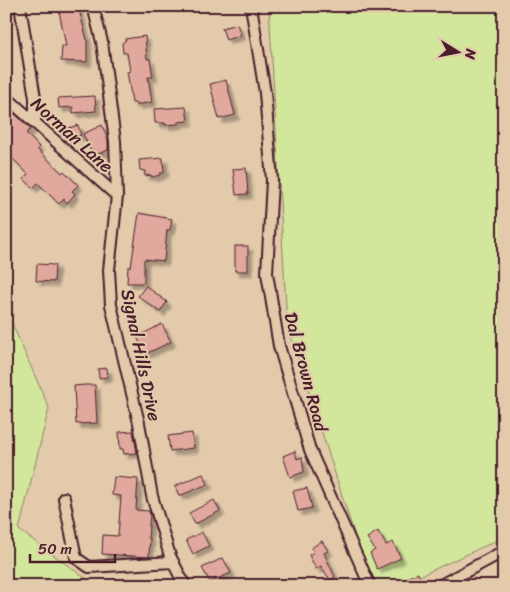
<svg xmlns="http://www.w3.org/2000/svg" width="510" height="592" font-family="Sriracha,sans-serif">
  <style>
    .green { fill: #d2e79c; stroke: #8e8364 }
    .building { fill: #e1a89e; stroke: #4a1f2b; filter: url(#shadow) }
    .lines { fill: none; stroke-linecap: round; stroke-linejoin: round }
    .street-casing { stroke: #4a1f2b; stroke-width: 14 }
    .street { stroke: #e2caab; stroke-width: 10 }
    .labels { text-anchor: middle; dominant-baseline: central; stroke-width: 4; stroke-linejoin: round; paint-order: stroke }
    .street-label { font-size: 18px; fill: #4a1f2b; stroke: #e2caab }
  </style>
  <defs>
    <filter id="shadow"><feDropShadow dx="4.5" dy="4.5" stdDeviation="1" flood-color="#0004"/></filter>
  </defs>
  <rect width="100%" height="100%" fill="#e2caab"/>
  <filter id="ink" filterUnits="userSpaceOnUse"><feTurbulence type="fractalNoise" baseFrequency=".02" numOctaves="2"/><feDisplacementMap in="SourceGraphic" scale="10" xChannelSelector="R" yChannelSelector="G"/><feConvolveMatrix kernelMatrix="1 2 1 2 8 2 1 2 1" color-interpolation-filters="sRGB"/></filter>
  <g filter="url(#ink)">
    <g class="green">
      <polygon points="269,6 504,6 504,537 398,586 371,586 287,323"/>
      <polygon points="6,310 49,408 19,530 96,586 6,586"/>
    </g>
    <g class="building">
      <polygon points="58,6 78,6 87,40 87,62 61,61 62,46 66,46"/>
      <polygon points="237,24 241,35 226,40 222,28"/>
      <polygon points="145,36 147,59 150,59 153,77 148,77 152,102 136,105 135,103 132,103 129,83 127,72 130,71 127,53 123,53 122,43 125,41 125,39"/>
      <polygon points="226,80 235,115 219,119 210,84"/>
      <polygon points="95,96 96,111 73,113 73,107 59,108 58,98"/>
      <polygon points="186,107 188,121 178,122 178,124 165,125 165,123 155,123 154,109"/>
      <polygon points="15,114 31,129 26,133 39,147 37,149 62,173 64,171 78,185 72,191 75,194 67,203 64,199 59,204 38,183 33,188 24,179 28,174 6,152 6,122"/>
      <polygon points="78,125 81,135 66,140 63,130"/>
      <polygon points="102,125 108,140 108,150 93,156 83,134"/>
      <polygon points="163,158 164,173 160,173 160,175 152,177 151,175 145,176 145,171 140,170 139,160"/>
      <polygon points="246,168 248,194 236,195 233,169"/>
      <polygon points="139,213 172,219 170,230 167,230 164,261 144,259 144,283 127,283 128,267 131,267"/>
      <rect x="235" y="246" width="13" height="25"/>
      <polygon points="37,264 55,265 54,282 36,281"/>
      <polygon points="146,286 167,302 160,312 138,296"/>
      <polygon points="162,324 171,342 145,354 137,337"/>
      <polygon points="107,368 108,377 99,378 98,369"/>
      <polygon points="85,385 95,385 97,423 76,424 74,386"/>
      <polygon points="133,431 137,453 124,454 123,449 120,449 119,432"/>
      <polygon points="192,433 194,448 170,451 168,436"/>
      <polygon points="295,451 297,459 302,457 304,472 290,477 283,456"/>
      <polygon points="203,474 208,484 179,496 175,486"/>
      <polygon points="114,477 138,479 136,510 149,511 150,514 148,538 150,538 149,557 102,554 103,535 118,536 121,496 112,495"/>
      <polygon points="307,488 312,508 298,511 293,491"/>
      <polygon points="214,500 220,511 195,524 189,513"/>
      <polygon points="378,531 386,545 393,542 401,558 377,569 370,553 375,550 367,538"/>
      <polygon points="202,532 209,546 193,554 186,540"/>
      <polygon points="322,541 328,551 324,553 335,577 330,580 321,566 316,569 309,555 314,552 311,548"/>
      <polygon points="223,558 231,573 210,582 202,568"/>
      <polygon points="418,573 422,586 409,586 406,578"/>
    </g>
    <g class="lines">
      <defs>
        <g id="street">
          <polyline points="20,6 35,98 35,123"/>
          <polyline points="93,6 102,42 115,141 117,196 109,270 111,305 139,423 152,496 170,556 185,586"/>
          <polyline points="251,6 265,93 272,181 267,273 279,346 310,450 370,586"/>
          <polyline points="6,97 117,196"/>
          <polyline points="64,498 76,558 89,567 173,562"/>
          <polyline points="439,586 504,551"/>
        </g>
      </defs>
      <use href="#street" class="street-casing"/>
      <use href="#street" class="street"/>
    </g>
  </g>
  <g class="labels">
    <g class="street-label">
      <text transform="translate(72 135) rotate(42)">Norman Lane</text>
      <text transform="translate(141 355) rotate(78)">Signal Hills Drive</text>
      <text transform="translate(306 372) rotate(75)">Dal Brown Road</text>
    </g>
  </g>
  <rect width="510" height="592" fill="none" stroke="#e2caab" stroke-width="25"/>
  <rect x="12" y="12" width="485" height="567" fill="none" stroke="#4a1f2b" stroke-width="2" filter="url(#ink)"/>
  <g transform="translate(458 52) rotate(100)" stroke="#e2caab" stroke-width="4" paint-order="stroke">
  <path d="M0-4L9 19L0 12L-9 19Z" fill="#4a1f2b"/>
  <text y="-8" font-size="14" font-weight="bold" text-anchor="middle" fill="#4a1f2b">N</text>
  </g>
  <path d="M30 554v8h85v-8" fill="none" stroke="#4a1f2b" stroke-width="2.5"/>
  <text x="38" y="554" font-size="15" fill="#4a1f2b" stroke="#e2caab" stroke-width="4" paint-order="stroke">50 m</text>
</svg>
